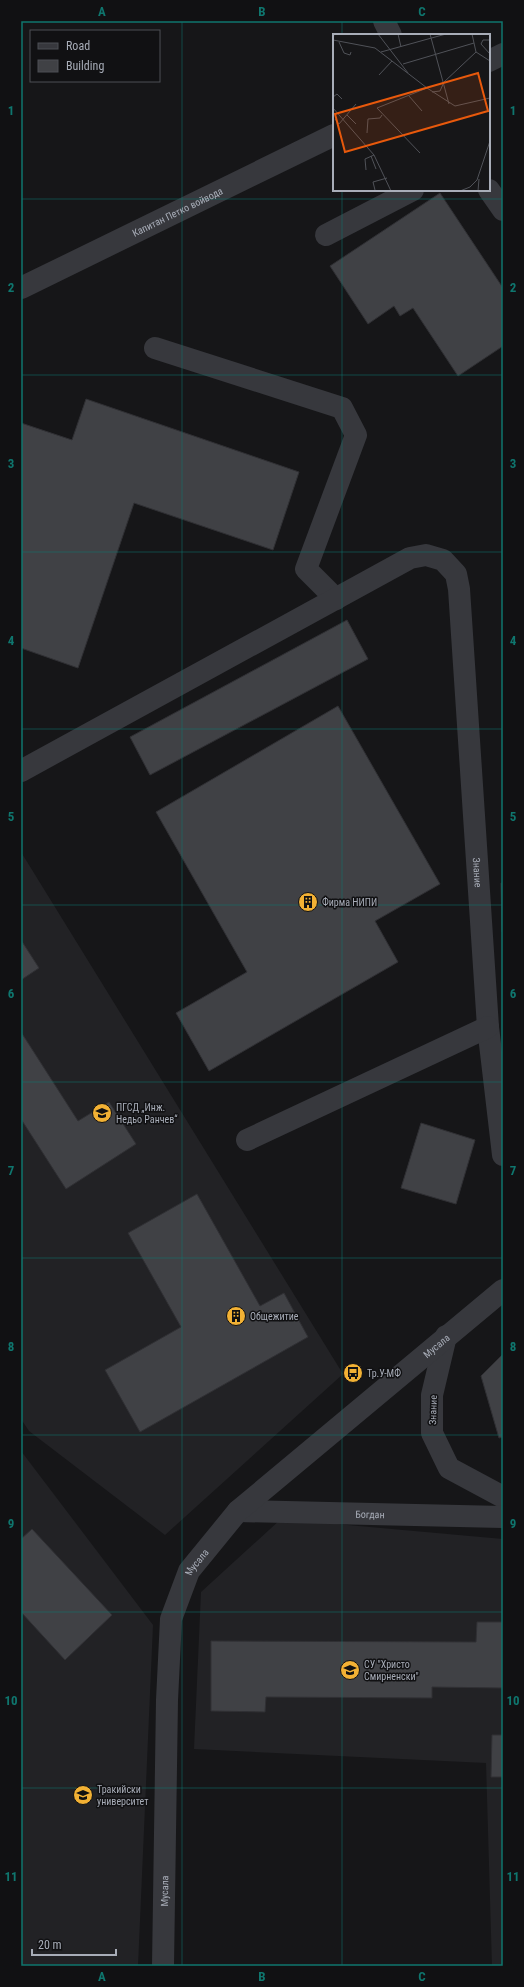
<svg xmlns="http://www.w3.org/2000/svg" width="524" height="1987" font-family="'Roboto Condensed',sans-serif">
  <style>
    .built { fill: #222225 }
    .building { fill: #404145; stroke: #303034 }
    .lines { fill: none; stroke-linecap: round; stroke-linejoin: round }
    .minor { stroke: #37383d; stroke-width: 22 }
    .grid { fill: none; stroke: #0f766e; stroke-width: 1; stroke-opacity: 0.55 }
    .labels { text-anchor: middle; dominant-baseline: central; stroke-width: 3; stroke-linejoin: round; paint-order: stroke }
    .street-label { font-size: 10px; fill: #a8adb8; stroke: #111113 }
    .poi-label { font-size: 10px; fill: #a8adb8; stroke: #111113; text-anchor: start }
    .inset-road { fill: none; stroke: #505258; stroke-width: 1 }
    .view { fill: #e8590c; fill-opacity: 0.15; stroke: #e8590c; stroke-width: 2 }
    .inset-edge { fill: none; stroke: #a8adb8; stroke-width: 2 }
    .neatline { fill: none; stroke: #0f766e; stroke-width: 1.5 }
    .grid-label { font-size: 13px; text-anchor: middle; font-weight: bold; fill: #0f766e }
  </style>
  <rect width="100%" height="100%" fill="#161618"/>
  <g class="built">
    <polygon points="21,852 343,1374 165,1535 29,1431 21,1419"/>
    <polygon points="21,1451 153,1625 138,1966 21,1966"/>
    <polygon points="281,1519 503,1539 503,1966 492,1966 486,1763 194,1749 201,1592"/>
  </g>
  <g class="building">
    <polygon points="440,193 503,288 503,346 458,376 413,308 400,316 394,306 368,324 330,266"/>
    <polygon points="86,399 299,472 273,550 134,503 78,668 21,648 21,423 72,440"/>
    <polygon points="347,620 368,659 150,775 130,737"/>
    <polygon points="338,706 440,884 375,921 398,962 209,1071 176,1013 247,972 156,812"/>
    <polygon points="501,883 503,883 503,932 502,932"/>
    <polygon points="21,940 39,968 21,980"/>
    <polygon points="21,1032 78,1121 109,1102 136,1144 66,1189 21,1119"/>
    <polygon points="421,1123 475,1140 456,1204 401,1188"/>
    <polygon points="197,1194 260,1306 284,1293 308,1337 140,1432 105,1370 181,1327 128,1233"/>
    <polygon points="503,1354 503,1437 499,1438 481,1376"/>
    <polygon points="32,1529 112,1615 65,1660 21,1612 21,1539"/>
    <polygon points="477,1622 503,1622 503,1777 491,1777 492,1735 503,1735 503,1688 432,1687 432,1698 266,1697 265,1712 211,1711 211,1641 476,1642"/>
  </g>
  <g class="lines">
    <g class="minor">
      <polyline points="384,21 391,35"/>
      <polyline points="489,61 503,54"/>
      <polyline points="489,190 503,210"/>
      <polyline points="326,235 413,190"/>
      <path id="s1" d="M21 288 334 135"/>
      <polyline points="155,348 342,408 356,435 306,569 336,599"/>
      <path id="s2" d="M21 771 410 558 426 555 443 560 456 574 459 589 488 1027 503 1155"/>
      <polyline points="247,1140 488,1027"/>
      <polyline points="446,1336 432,1395 432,1433 449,1468 503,1497"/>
      <path id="s3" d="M238 1511 503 1517"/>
      <path id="s4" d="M163 1966 167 1700 171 1619 189 1571 238 1511 503 1290"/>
    </g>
  </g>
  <path class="grid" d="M182 21V1966M342 21V35M342 190V1966M21 199H503M21 375H503M21 552H503M21 729H503M21 905H503M21 1082H503M21 1258H503M21 1435H503M21 1612H503M21 1788H503"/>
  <defs>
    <symbol id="building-disc" viewBox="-11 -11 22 22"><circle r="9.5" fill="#f2b134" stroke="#111113"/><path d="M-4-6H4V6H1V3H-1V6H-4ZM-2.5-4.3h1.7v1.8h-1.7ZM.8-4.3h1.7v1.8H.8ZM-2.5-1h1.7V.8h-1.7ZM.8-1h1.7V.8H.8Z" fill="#111"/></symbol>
    <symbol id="school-disc" viewBox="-11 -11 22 22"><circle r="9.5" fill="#f2b134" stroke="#111113"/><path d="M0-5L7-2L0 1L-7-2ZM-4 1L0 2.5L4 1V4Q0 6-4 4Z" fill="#111"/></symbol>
    <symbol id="bus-disc" viewBox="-11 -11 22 22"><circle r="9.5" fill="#f2b134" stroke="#111113"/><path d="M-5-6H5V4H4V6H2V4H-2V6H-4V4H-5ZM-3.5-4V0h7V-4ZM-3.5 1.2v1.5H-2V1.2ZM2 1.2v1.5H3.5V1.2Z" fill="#111"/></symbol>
    <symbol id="university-disc" viewBox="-11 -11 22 22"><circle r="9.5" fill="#f2b134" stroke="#111113"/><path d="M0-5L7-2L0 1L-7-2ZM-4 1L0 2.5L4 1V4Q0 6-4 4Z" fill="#111"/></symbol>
  </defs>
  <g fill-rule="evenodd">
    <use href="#building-disc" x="297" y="891" width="22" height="22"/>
    <use href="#school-disc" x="91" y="1102" width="22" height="22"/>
    <use href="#building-disc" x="225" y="1305" width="22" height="22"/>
    <use href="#bus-disc" x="342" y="1362" width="22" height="22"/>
    <use href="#school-disc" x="339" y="1659" width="22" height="22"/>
    <use href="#university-disc" x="72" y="1784" width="22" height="22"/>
  </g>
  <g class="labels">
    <g class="street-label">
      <text stroke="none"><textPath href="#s1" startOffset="174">Капитан Петко войвода</textPath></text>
      <text stroke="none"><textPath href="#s2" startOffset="796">Знание</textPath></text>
      <text stroke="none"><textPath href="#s4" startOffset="734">Мусала</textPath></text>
      <text transform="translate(433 1410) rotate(-88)">Знание</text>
      <text stroke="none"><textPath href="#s3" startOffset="132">Богдан</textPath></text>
      <text stroke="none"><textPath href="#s4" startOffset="410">Мусала</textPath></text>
      <text stroke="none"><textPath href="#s4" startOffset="75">Мусала</textPath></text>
    </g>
    <g class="poi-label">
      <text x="322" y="902">Фирма НИПИ</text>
      <text x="116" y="1107">ПГСД „Инж.<tspan x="116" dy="12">Недьо Ранчев“</tspan></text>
      <text x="250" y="1316">Общежитие</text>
      <text x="367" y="1373">Тр.У-МФ</text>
      <text x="364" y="1664">СУ "Христо<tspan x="364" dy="12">Смирненски"</tspan></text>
      <text x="97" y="1789">Тракийски<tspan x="97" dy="12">университет</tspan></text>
    </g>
  </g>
  <g transform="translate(333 34)">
    <rect width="157" height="157" fill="#161618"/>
    <path class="inset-road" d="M1 0 0 6 42 14 94 54 122 72 157 64M45 0 75 39M65 0 68 13M97 0 116 70M139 0 143 18 157 27M157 6H150L148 10 157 20M6 8 11 19 17 21 18 18M48 18 113 0M70 30 141 9M46 41 59 27M99 58 107 57 111 48 143 18M76 62 89 77M0 63 4 60 9 65M0 74 41 121 58 157M14 81 23 90M2 85 6 90 23 70M34 99 35 85 47 84 49 81M87 119 44 74 94 54M38 122 43 135M33 136 32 125 41 121M42 156 40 148 54 144M127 157 137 153 144 146 157 107M145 157 146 145"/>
    <path class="view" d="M145 39 155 77 12 118 2 80Z"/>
    <rect width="157" height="157" class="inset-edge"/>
  </g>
  <rect width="524" height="1987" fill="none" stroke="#111113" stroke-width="44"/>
  <rect x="30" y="30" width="130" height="52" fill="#111113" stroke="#4d4f55"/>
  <rect x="38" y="43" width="20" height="6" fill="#37383d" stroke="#4d4f55"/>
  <text x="66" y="50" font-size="12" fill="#a8adb8">Road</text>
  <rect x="38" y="60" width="20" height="12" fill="#404145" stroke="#4d4f55"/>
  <text x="66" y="70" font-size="12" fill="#a8adb8">Building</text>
  <path d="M32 1949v6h84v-6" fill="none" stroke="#a8adb8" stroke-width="2"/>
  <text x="38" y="1949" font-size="12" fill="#a8adb8" stroke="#111113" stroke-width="3" paint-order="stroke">20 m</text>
  <rect x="22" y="22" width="480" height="1943" class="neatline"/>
  <g class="grid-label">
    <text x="102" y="16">A</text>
    <text x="262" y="16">B</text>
    <text x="422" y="16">C</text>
    <text x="11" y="115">1</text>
    <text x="513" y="115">1</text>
    <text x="11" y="292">2</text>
    <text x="513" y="292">2</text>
    <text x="11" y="468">3</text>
    <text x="513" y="468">3</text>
    <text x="11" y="645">4</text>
    <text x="513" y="645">4</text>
    <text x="11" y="821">5</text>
    <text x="513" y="821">5</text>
    <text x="11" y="998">6</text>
    <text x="513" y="998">6</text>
    <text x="11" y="1175">7</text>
    <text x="513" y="1175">7</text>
    <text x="11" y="1351">8</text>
    <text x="513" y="1351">8</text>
    <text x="11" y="1528">9</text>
    <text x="513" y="1528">9</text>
    <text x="11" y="1705">10</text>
    <text x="513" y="1705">10</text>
    <text x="11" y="1881">11</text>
    <text x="513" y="1881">11</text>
    <text x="102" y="1981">A</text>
    <text x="262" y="1981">B</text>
    <text x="422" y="1981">C</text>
  </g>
</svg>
